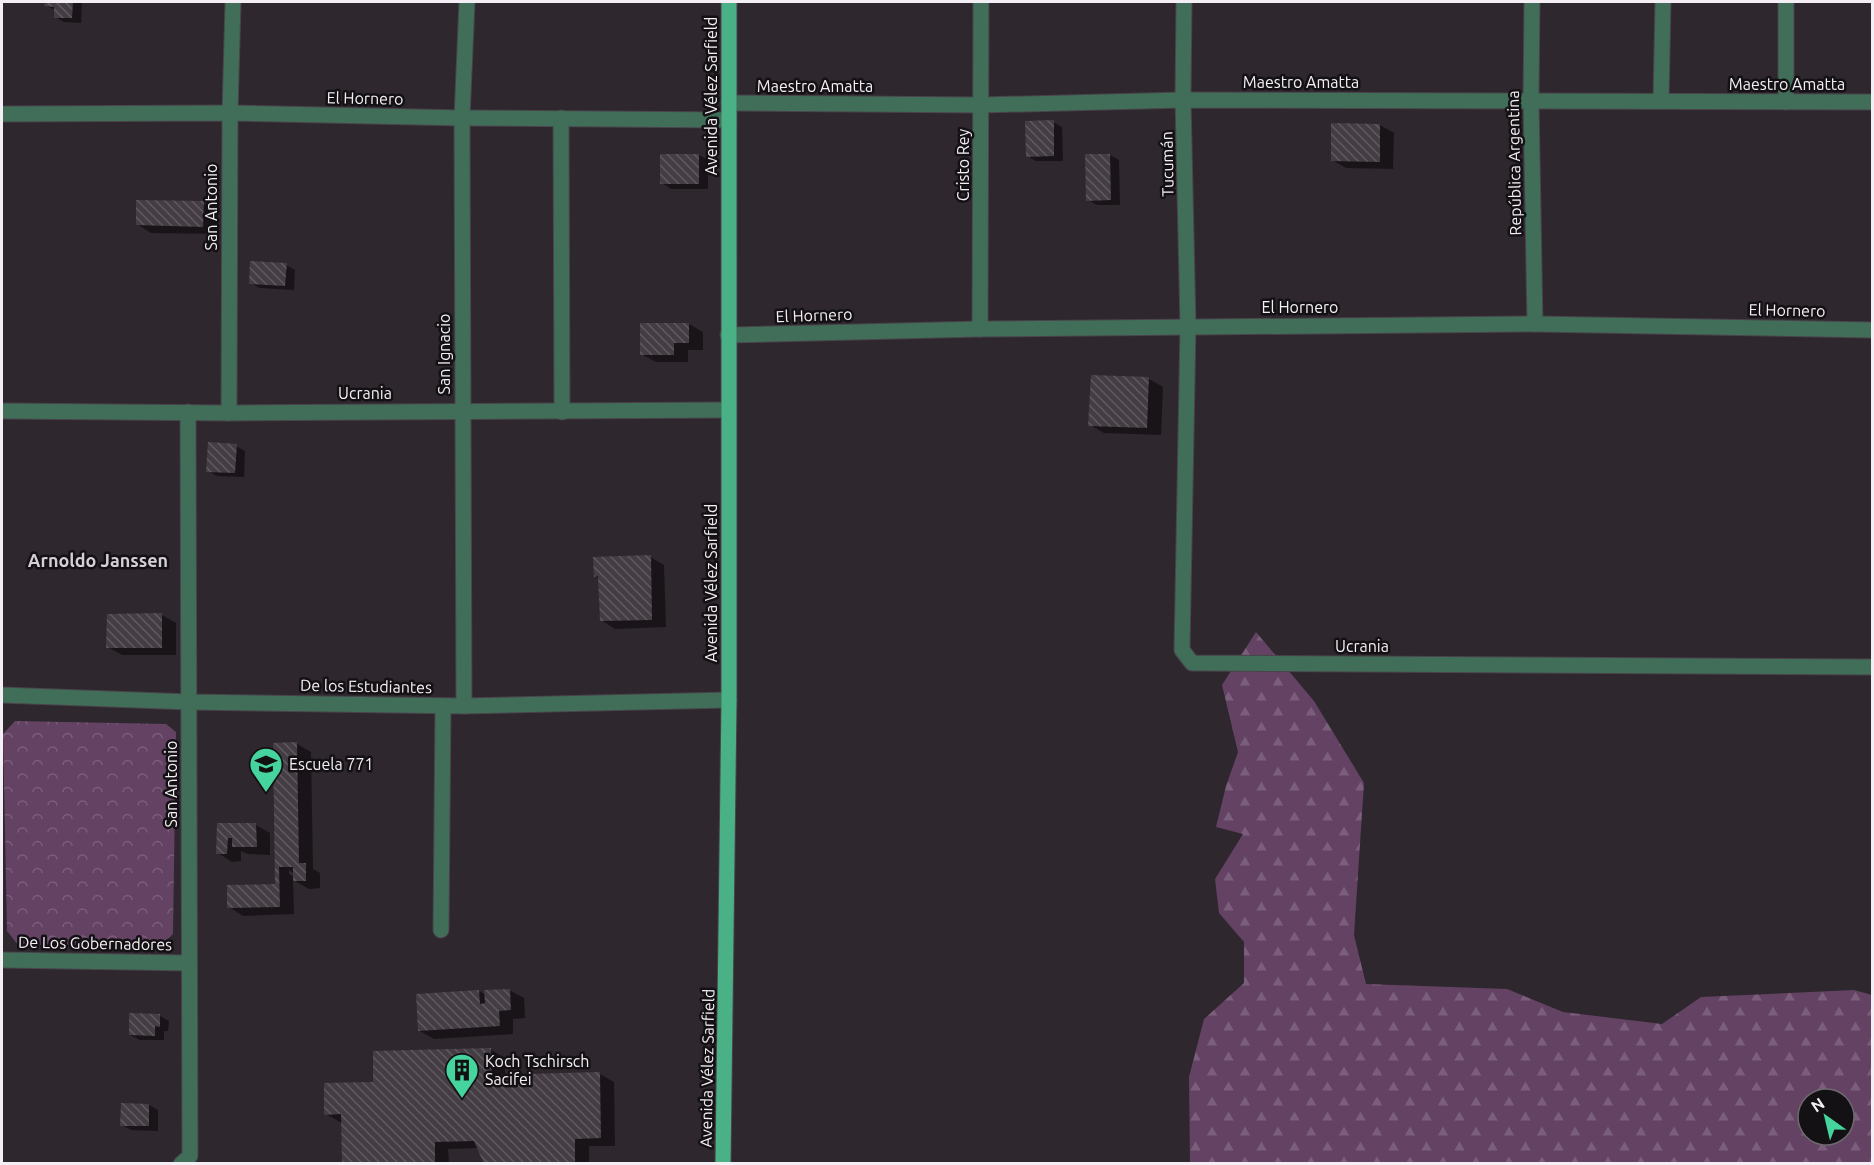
<svg xmlns="http://www.w3.org/2000/svg" width="1874" height="1165" font-family="Ubuntu,sans-serif">
  <style>
    .forest { fill: url(#forest-firs); fill-rule: evenodd }
    .park { fill: url(#park-crowns) }
    .shadow { fill: #0007; fill-rule: evenodd }
    .building { fill: url(#building-back-hatch) }
    .lines { fill: none; stroke-linecap: round; stroke-linejoin: round }
    .minor-casing { stroke: #4a434a; stroke-width: 17 }
    .major-casing { stroke: #4a434a; stroke-width: 17 }
    .minor { stroke: #406e59; stroke-width: 15 }
    .major { stroke: #4ab187; stroke-width: 15 }
    .labels { text-anchor: middle; dominant-baseline: central; stroke-width: 5; stroke-linejoin: round; paint-order: stroke }
    .street-label { font-size: 16px; fill: #f4eff4; stroke: #141114 }
    .poi-label { font-size: 16px; fill: #f4eff4; stroke: #141114; text-anchor: start }
    .neighbourhood-label { font-size: 18px; font-weight: bold; fill: #d6ced7; stroke: #141114 }
  </style>
  <defs>
    <pattern id="forest-firs" width="22" height="20" patternUnits="userSpaceOnUse" patternTransform="scale(1.5)"><rect width="22" height="20" fill="#634264"/><path d="M5 1l3.5 6h-7zM16 11l3.5 6h-7z" fill="#7a5e7b"/></pattern>
    <pattern id="park-crowns" width="20" height="18" patternUnits="userSpaceOnUse" patternTransform="scale(1.5)"><rect width="20" height="18" fill="#634264"/><path d="M2 6a3 3 0 1 1 6 0M12 15a3 3 0 1 1 6 0" fill="none" stroke="#7a5e7b"/></pattern>
    <pattern id="building-back-hatch" width="6" height="6" patternUnits="userSpaceOnUse" patternTransform="scale(1.5)"><rect width="6" height="6" fill="#443d44"/><path d="M-1 5l2 2M0 0l6 6M5-1l2 2" fill="none" stroke="#605960"/></pattern>
  </defs>
  <rect width="100%" height="100%" fill="#2e272e"/>
  <path class="forest" d="M1256 632 1314 701 1364 783 1354 935 1366 984 1507 989 1563 1012 1662 1024 1701 997 1854 990 1872 995V1163L1190 1164 1189 1077 1204 1019 1244 983V942L1219 913 1215 879 1243 834 1216 827 1226 786 1238 752 1222 685ZM1808 1099H1844V1135H1808Z"/>
  <polygon class="park" points="15,721 166,724 176,732 173,934 160,945 18,945 7,931 3,734"/>
  <g class="shadow">
    <polygon points="46,2 82,2 81,23 64,22 55,17 56,11 46,5"/>
    <polygon points="1053,122 1062,127 1063,161 1036,161 1027,156"/>
    <polygon points="1380,125 1394,133 1393,169 1346,168 1332,160"/>
    <polygon points="699,155 708,160 708,189 671,189 662,183"/>
    <polygon points="1110,155 1119,160 1120,205 1097,205 1088,200"/>
    <polygon points="203,203 218,211 217,234 151,233 137,224"/>
    <polygon points="286,265 295,270 294,290 260,288 250,283"/>
    <polygon points="689,324 703,332 703,350 688,350 688,362 656,362 641,354"/>
    <polygon points="1149,379 1163,387 1161,435 1104,433 1090,425"/>
    <polygon points="236,446 245,451 244,477 217,476 208,471"/>
    <polygon points="650,557 664,565 666,627 615,629 601,620 600,579 595,576"/>
    <polygon points="108,615 162,615 176,623 176,655 122,655 108,647"/>
    <path d="M275 744H297L311 752 313 869 320 873V888L309 889 293 880 294 914 243 916 229 907 277 885ZM289 870 300 877 299 880 289 874Z"/>
    <polygon points="218,825 256,825 270,833 270,855 248,854 241,851 241,861 232,862 218,853"/>
    <polygon points="509,990 524,998 525,1018 513,1019 513,1034 434,1039 420,1031 479,991 486,995"/>
    <polygon points="160,1016 169,1021 168,1031 164,1031 164,1040 140,1040 130,1035"/>
    <polygon points="491,1050 505,1058 505,1076 600,1074 614,1082 615,1146 589,1146 589,1164 487,1164 479,1148 448,1149 449,1164 344,1164 343,1122 340,1122 326,1114 375,1083"/>
    <polygon points="149,1105 158,1110 158,1131 131,1130 122,1125"/>
  </g>
  <g class="building">
    <polygon points="45,2 73,2 72,18 54,18 54,7 44,6"/>
    <polygon points="1054,120 1054,156 1026,157 1025,121"/>
    <polygon points="1331,123 1380,124 1380,162 1331,161"/>
    <rect x="660" y="154" width="39" height="30"/>
    <polygon points="1085,154 1110,154 1111,200 1086,201"/>
    <polygon points="136,200 204,201 203,227 136,225"/>
    <polygon points="250,261 287,263 285,286 249,284"/>
    <polygon points="640,323 689,323 689,343 674,343 674,355 640,355"/>
    <polygon points="1091,375 1149,377 1147,428 1088,426"/>
    <polygon points="208,442 237,444 235,473 206,472"/>
    <polygon points="651,555 652,620 600,621 598,576 594,577 593,557"/>
    <polygon points="162,613 162,648 106,648 107,614"/>
    <polygon points="297,742 299,863 306,863 306,881 293,881 293,867 279,867 280,907 227,908 227,885 275,884 273,743"/>
    <polygon points="217,823 256,823 257,847 232,847 232,838 228,838 227,854 216,854"/>
    <polygon points="510,989 511,1010 499,1011 500,1026 418,1031 416,994 479,990 480,1004 485,1003 484,990"/>
    <polygon points="129,1013 160,1014 160,1027 155,1026 155,1036 129,1035"/>
    <polygon points="491,1048 492,1075 600,1072 601,1138 575,1139 575,1162 484,1164 474,1141 435,1142 435,1164 342,1164 341,1114 324,1115 324,1083 373,1082 373,1051"/>
    <polygon points="121,1103 149,1104 149,1126 120,1126"/>
  </g>
  <g class="lines">
    <defs>
      <g id="minor">
        <polyline points="1184,2 1183,100 1188,326 1182,650 1192,663 1872,667"/>
        <polyline points="1532,2 1531,100 1535,324"/>
        <polyline points="1661,100 1663,2"/>
        <polyline points="1786,102 1786,2"/>
        <polyline points="729,103 981,105 1183,100 1872,102"/>
        <polyline points="2,114 230,113 462,118 728,120"/>
        <polyline points="561,118 562,412"/>
        <polyline points="980,329 981,2"/>
        <polyline points="728,335 980,329 1535,324 1872,330"/>
        <polyline points="2,411 229,413 728,410"/>
        <polyline points="229,413 230,113 233,2"/>
        <polyline points="2,695 190,702 464,706 729,700"/>
        <polyline points="464,706 462,118 467,2"/>
        <polyline points="441,930 443,706"/>
        <polyline points="2,960 189,963"/>
        <polyline points="181,1164 190,1156 188,412"/>
      </g>
      <polyline id="major" points="723,1164 729,700 729,2"/>
    </defs>
    <use href="#minor" class="minor-casing"/>
    <use href="#major" class="major-casing"/>
    <use href="#minor" class="minor"/>
    <use href="#major" class="major"/>
  </g>
  <defs>
    <symbol id="school-pin" viewBox="-11 -11 22 30"><path d="M0 17L-7.5 6A9.5 9.5 0 1 1 7.5 6Z" fill="#46d49e" stroke="#141114"/><path d="M0-5L7-2L0 1L-7-2ZM-4 1L0 2.5L4 1V4Q0 6-4 4Z" fill="#111"/></symbol>
    <symbol id="building-pin" viewBox="-11 -11 22 30"><path d="M0 17L-7.5 6A9.5 9.5 0 1 1 7.5 6Z" fill="#46d49e" stroke="#141114"/><path d="M-4-6H4V6H1V3H-1V6H-4ZM-2.5-4.3h1.7v1.8h-1.7ZM.8-4.3h1.7v1.8H.8ZM-2.5-1h1.7V.8h-1.7ZM.8-1h1.7V.8H.8Z" fill="#111"/></symbol>
  </defs>
  <g fill-rule="evenodd">
    <use href="#school-pin" x="247" y="745" width="38" height="52"/>
    <use href="#building-pin" x="443" y="1051" width="38" height="52"/>
  </g>
  <g class="labels">
    <g class="street-label">
      <text x="1301" y="82">Maestro Amatta</text>
      <text x="1787" y="84">Maestro Amatta</text>
      <text x="815" y="86">Maestro Amatta</text>
      <text transform="translate(711 96) rotate(-90)">Avenida Vélez Sarfield</text>
      <text transform="translate(365 98) rotate(1)">El Hornero</text>
      <text transform="translate(1514 163) rotate(-91)">República Argentina</text>
      <text transform="translate(1167 164) rotate(-91)">Tucumán</text>
      <text transform="translate(963 165) rotate(-90)">Cristo Rey</text>
      <text transform="translate(211 207) rotate(-90)">San Antonio</text>
      <text x="1300" y="307">El Hornero</text>
      <text transform="translate(1787 310) rotate(1)">El Hornero</text>
      <text transform="translate(814 315) rotate(-2)">El Hornero</text>
      <text transform="translate(444 354) rotate(-90)">San Ignacio</text>
      <text x="365" y="393">Ucrania</text>
      <text transform="translate(711 583) rotate(-90)">Avenida Vélez Sarfield</text>
      <text x="1362" y="646">Ucrania</text>
      <text transform="translate(366 686) rotate(1)">De los Estudiantes</text>
      <text transform="translate(171 784) rotate(-90)">San Antonio</text>
      <text transform="translate(95 943) rotate(1)">De Los Gobernadores</text>
      <text transform="translate(707 1068) rotate(-89)">Avenida Vélez Sarfield</text>
    </g>
    <g class="poi-label">
      <text x="289" y="764">Escuela 771</text>
      <text x="485" y="1061">Koch Tschirsch<tspan x="485" dy="18">Sacifei</tspan></text>
    </g>
    <g class="neighbourhood-label">
      <text x="98" y="560">Arnoldo Janssen</text>
    </g>
  </g>
  <rect width="1874" height="1165" fill="none" stroke="#f4eff4" stroke-width="6"/>
  <g transform="translate(1826 1117) rotate(326)"><circle r="28" fill="#141114" stroke="#6e6a6e" stroke-width="1.5"/>
  <path d="M0-4.5L10 22L0 15L-10 22Z" fill="#46d49e"/>
  <text y="-9" font-size="16" font-weight="bold" text-anchor="middle" fill="#f4eff4">N</text>
  </g>
</svg>
